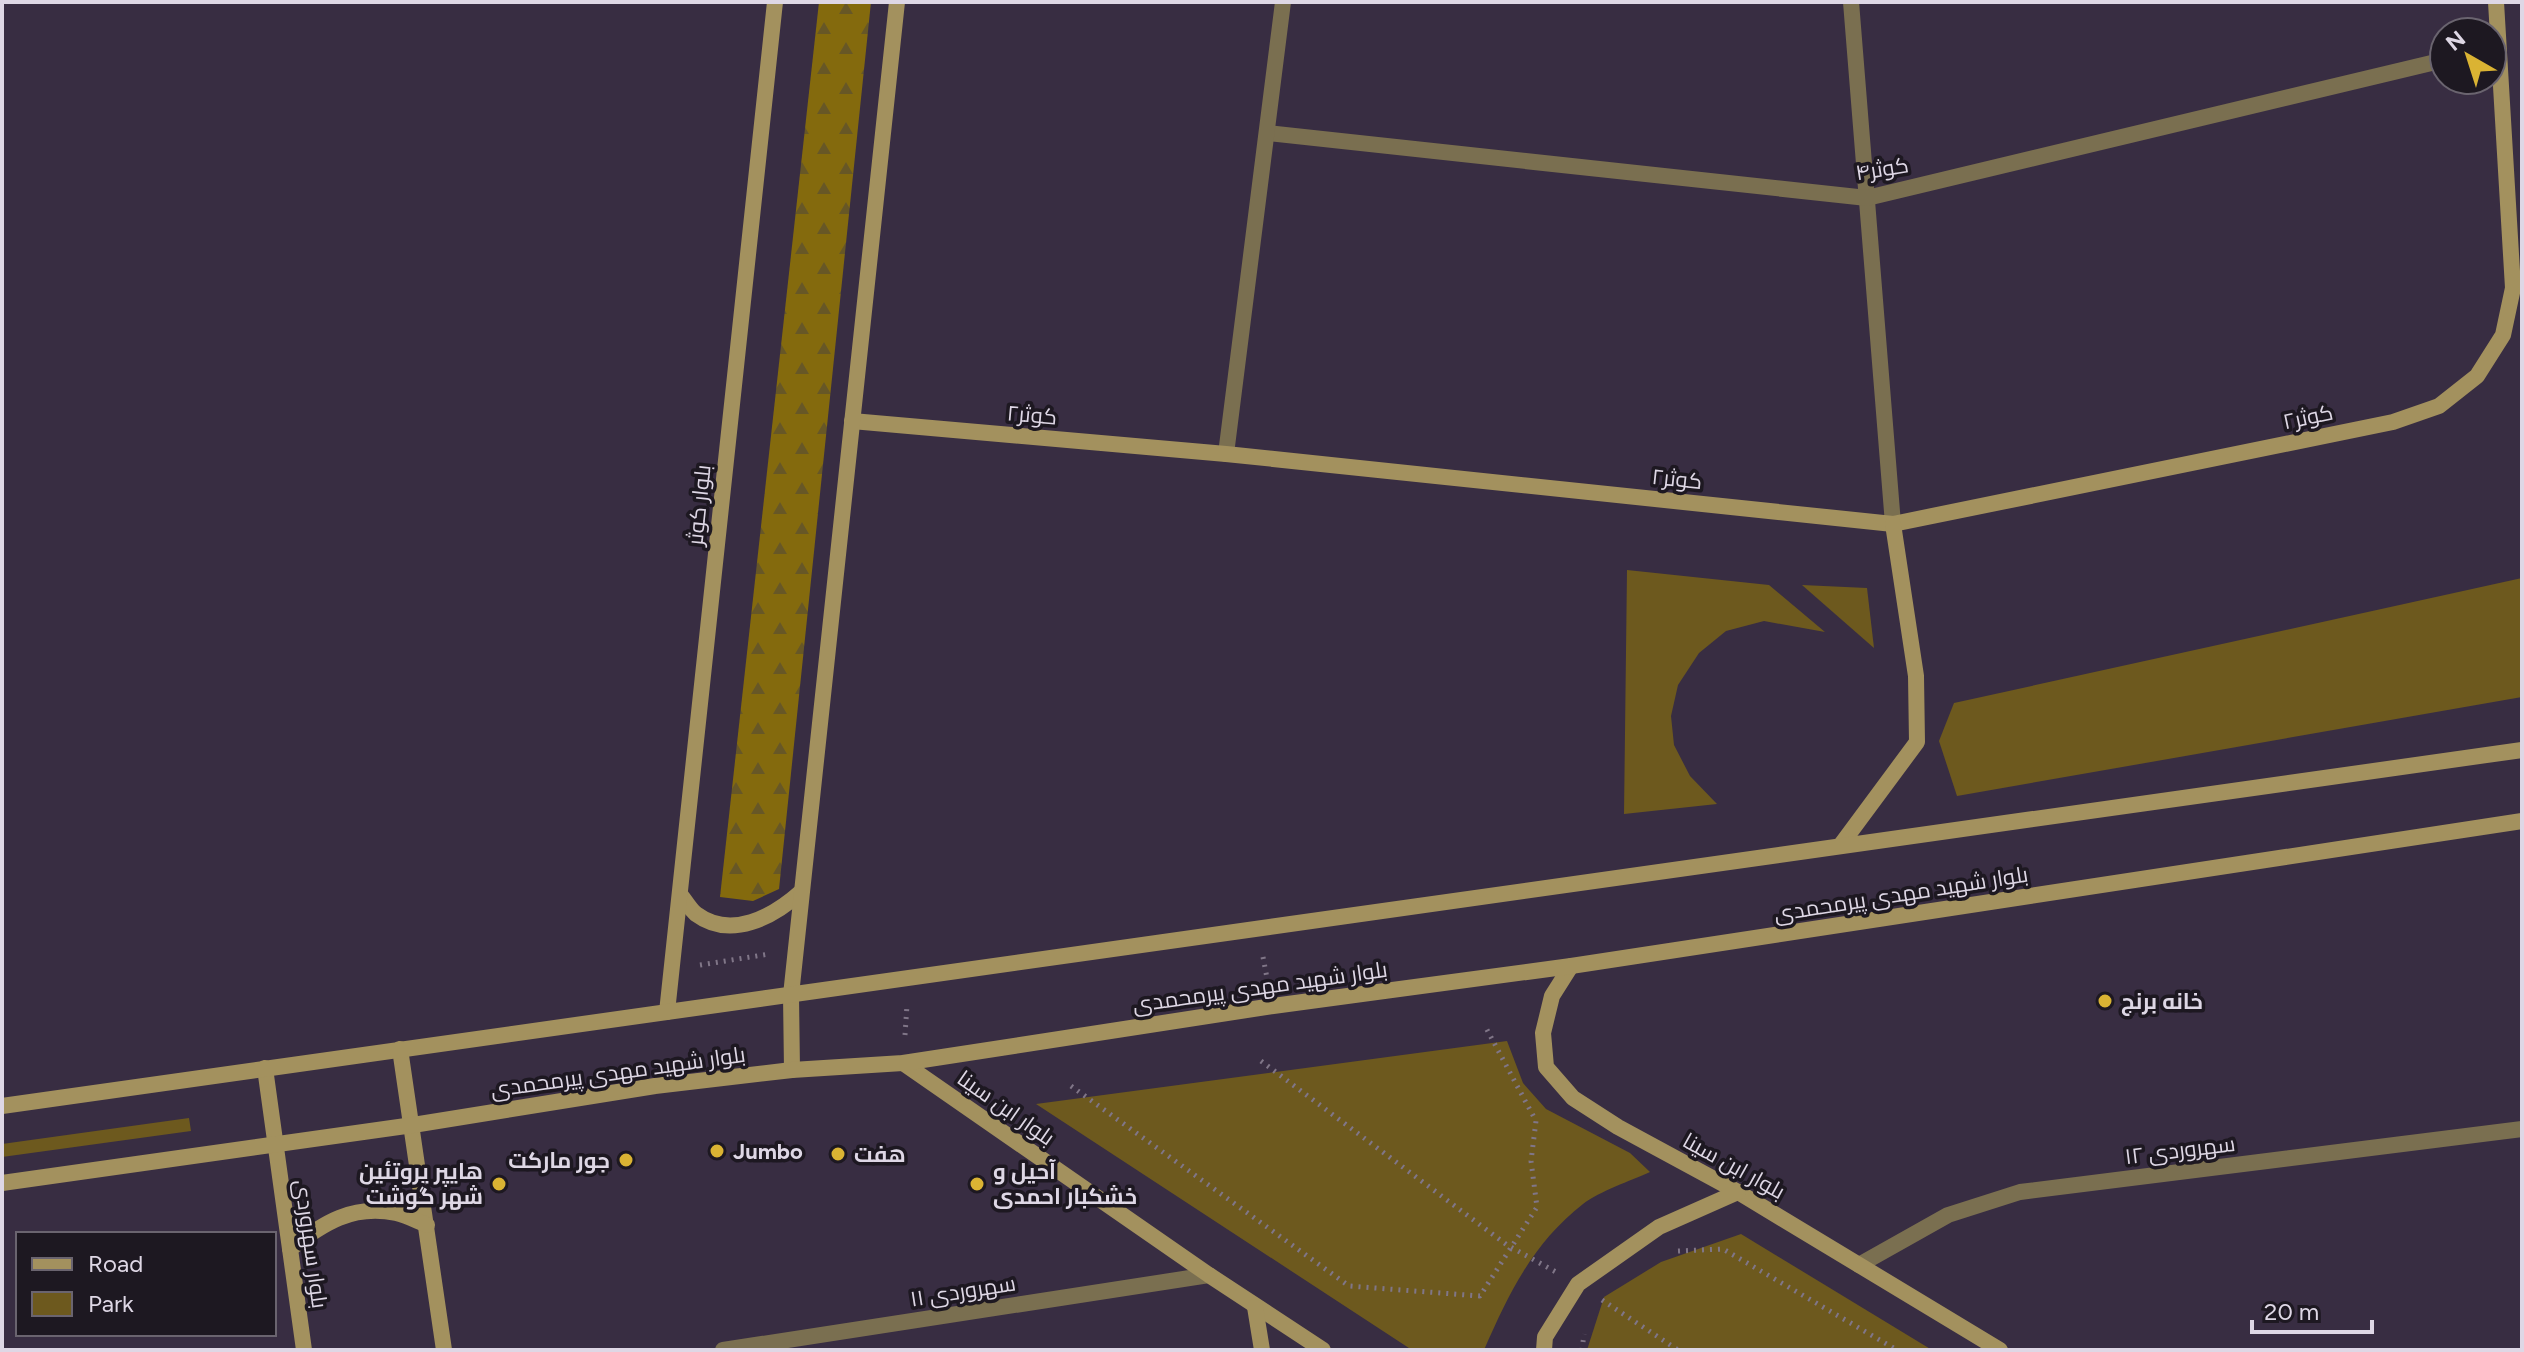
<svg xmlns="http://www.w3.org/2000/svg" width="2524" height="1352" font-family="Figtree,Cairo,sans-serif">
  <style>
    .green { fill: #6d591e }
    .forest { fill: url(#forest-firs) }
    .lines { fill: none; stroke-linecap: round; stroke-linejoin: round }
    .path { stroke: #807688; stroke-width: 5; stroke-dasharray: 2 6; stroke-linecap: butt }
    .street { stroke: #7a6f50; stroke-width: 16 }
    .secondary { stroke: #a3915e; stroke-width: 16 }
    .poi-dot { fill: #dab333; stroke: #1d1821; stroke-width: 3 }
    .labels { text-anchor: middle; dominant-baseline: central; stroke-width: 7; stroke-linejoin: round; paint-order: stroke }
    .street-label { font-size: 22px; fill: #ded7e5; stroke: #1d1821 }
    .poi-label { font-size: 22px; font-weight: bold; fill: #ded7e5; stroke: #1d1821; text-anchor: start }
  </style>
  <defs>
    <pattern id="forest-firs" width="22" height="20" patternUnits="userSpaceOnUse" patternTransform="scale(2)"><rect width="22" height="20" fill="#846a0d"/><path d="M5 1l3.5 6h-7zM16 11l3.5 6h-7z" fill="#675726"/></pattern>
  </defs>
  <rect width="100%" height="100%" fill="#382d42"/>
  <g class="green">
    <polygon points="1627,570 1769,585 1825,632 1764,621 1726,631 1699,653 1678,685 1671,716 1674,745 1690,776 1717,804 1624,814"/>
    <polygon points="2522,578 2522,697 1957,796 1939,741 1954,703"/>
    <polygon points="1802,585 1867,588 1874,648"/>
    <path d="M1507 1041 1523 1083 1546 1109 1630 1153 1650 1172C1630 1181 1600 1191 1583 1204 1533 1243 1509 1293 1484 1350H1412L1036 1104Z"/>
    <polygon points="189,1118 191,1131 2,1157 2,1144"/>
    <polygon points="1741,1234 1932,1350 1587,1350 1604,1297 1661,1262"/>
  </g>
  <polygon class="forest" points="819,2 871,2 779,889 753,901 720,897"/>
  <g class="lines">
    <g class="path">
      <polyline points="1263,957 1267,978"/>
      <polyline points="700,965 769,954"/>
      <polyline points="905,1035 907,1005"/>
      <polyline points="1261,1061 1507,1245 1556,1272"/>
      <polyline points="1071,1086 1349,1286 1480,1296 1537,1207 1531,1161 1536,1121 1485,1026"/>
      <polyline points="1678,1251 1723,1249 1897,1350"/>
      <polyline points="1602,1300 1678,1350"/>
      <polyline points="1582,1350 1584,1334"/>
    </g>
    <g class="street">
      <polyline points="1851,2 1893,524"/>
      <polyline points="1267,133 1867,198 2444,60"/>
      <polyline points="1226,454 1283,2"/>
      <polyline points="1859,1265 1948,1215 2020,1192 2522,1129"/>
      <polyline points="723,1350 1209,1275"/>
    </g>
    <g class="secondary">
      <polyline points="852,421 1226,454 1893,524 2393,422 2439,406 2477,376 2503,335 2513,288 2496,2"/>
      <polyline points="1840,846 1917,742 1916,676 1893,524"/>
      <path d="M680 894C685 900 690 909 696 914 731 940 773 917 801 892"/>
      <polyline points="1571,966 1552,996 1543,1033 1546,1067 1573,1098 1618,1127 1738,1192 2000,1350"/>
      <polyline points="667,1012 775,2"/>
      <polyline points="400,1049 444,1350"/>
      <polyline points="903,1063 1209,1275 1323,1350"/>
      <polyline points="265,1068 304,1350"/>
      <polyline points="792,1070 791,995 897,2"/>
      <polyline points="2,1106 2522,750"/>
      <polyline points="2,1183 413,1125 655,1086 792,1070 903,1063 1273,1006 1571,966 2522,821"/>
      <path d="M290 1249C323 1223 353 1204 396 1213 406 1215 417 1221 427 1225"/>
      <polyline points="1255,1307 1262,1350"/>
      <polyline points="1544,1350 1545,1337 1578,1284 1659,1227 1738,1192"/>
    </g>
  </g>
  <g class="poi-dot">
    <circle cx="2105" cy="1001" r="8"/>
    <circle cx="717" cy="1151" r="8"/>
    <circle cx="838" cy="1154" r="8"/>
    <circle cx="626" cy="1160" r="8"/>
    <circle cx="499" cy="1184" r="8"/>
    <circle cx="977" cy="1184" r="8"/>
  </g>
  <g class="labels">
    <g class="street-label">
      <text transform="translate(1882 169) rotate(-9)">کوثر۴</text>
      <text transform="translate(1032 415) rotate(5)">کوثر۲</text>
      <text transform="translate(2308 417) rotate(-12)">کوثر۲</text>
      <text transform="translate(1677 479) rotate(6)">کوثر۲</text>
      <text transform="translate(699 505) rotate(-84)">بلوار کوثر</text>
      <text transform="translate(1901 894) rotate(-9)">بلوار شهید مهدی پیرمحمدی</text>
      <text transform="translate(1260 987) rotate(-8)">بلوار شهید مهدی پیرمحمدی</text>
      <text transform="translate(618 1072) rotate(-8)">بلوار شهید مهدی پیرمحمدی</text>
      <text transform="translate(1006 1108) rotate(35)">بلوار ابن سینا</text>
      <text transform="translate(2180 1150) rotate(-7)">سهروردی ۱۲</text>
      <text transform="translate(1734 1166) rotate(29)">بلوار ابن سینا</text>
      <text transform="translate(311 1244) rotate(82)">بلوار سهروردی</text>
      <text transform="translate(963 1291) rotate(-9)">سهروردی ١١</text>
    </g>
    <g class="poi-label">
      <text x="2121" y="1001">خانه برنج</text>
      <text x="733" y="1151">Jumbo</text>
      <text x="854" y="1154">هفت</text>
      <text x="610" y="1160" text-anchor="end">جور مارکت</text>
      <text x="483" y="1171" text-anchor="end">هایپر پروتئین<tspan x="483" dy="25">شهر گوشت</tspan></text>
      <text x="993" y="1171">آحیل و<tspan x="993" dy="25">خشکبار احمدی</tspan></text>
    </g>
  </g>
  <rect width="2524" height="1352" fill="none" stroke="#ded7e5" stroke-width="8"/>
  <rect x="16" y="1232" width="260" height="104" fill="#1d1821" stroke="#6a646f" stroke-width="2"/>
  <rect x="32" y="1258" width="40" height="12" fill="#a3915e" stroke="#6a646f" stroke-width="2"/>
  <text x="88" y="1272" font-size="24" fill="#ded7e5">Road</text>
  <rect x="32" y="1292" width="40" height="24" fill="#6d591e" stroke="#6a646f" stroke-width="2"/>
  <text x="88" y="1312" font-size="24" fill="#ded7e5">Park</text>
  <g transform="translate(2468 56) rotate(321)"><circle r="38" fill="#1d1821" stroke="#6a646f" stroke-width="2"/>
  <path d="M0-6L14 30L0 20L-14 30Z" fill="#dab333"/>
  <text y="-12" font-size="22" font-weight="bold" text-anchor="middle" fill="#ded7e5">N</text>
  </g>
  <path d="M2252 1320v12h120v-12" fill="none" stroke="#ded7e5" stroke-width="4"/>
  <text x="2264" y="1320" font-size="24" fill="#ded7e5" stroke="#1d1821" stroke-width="6" paint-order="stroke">20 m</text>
</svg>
